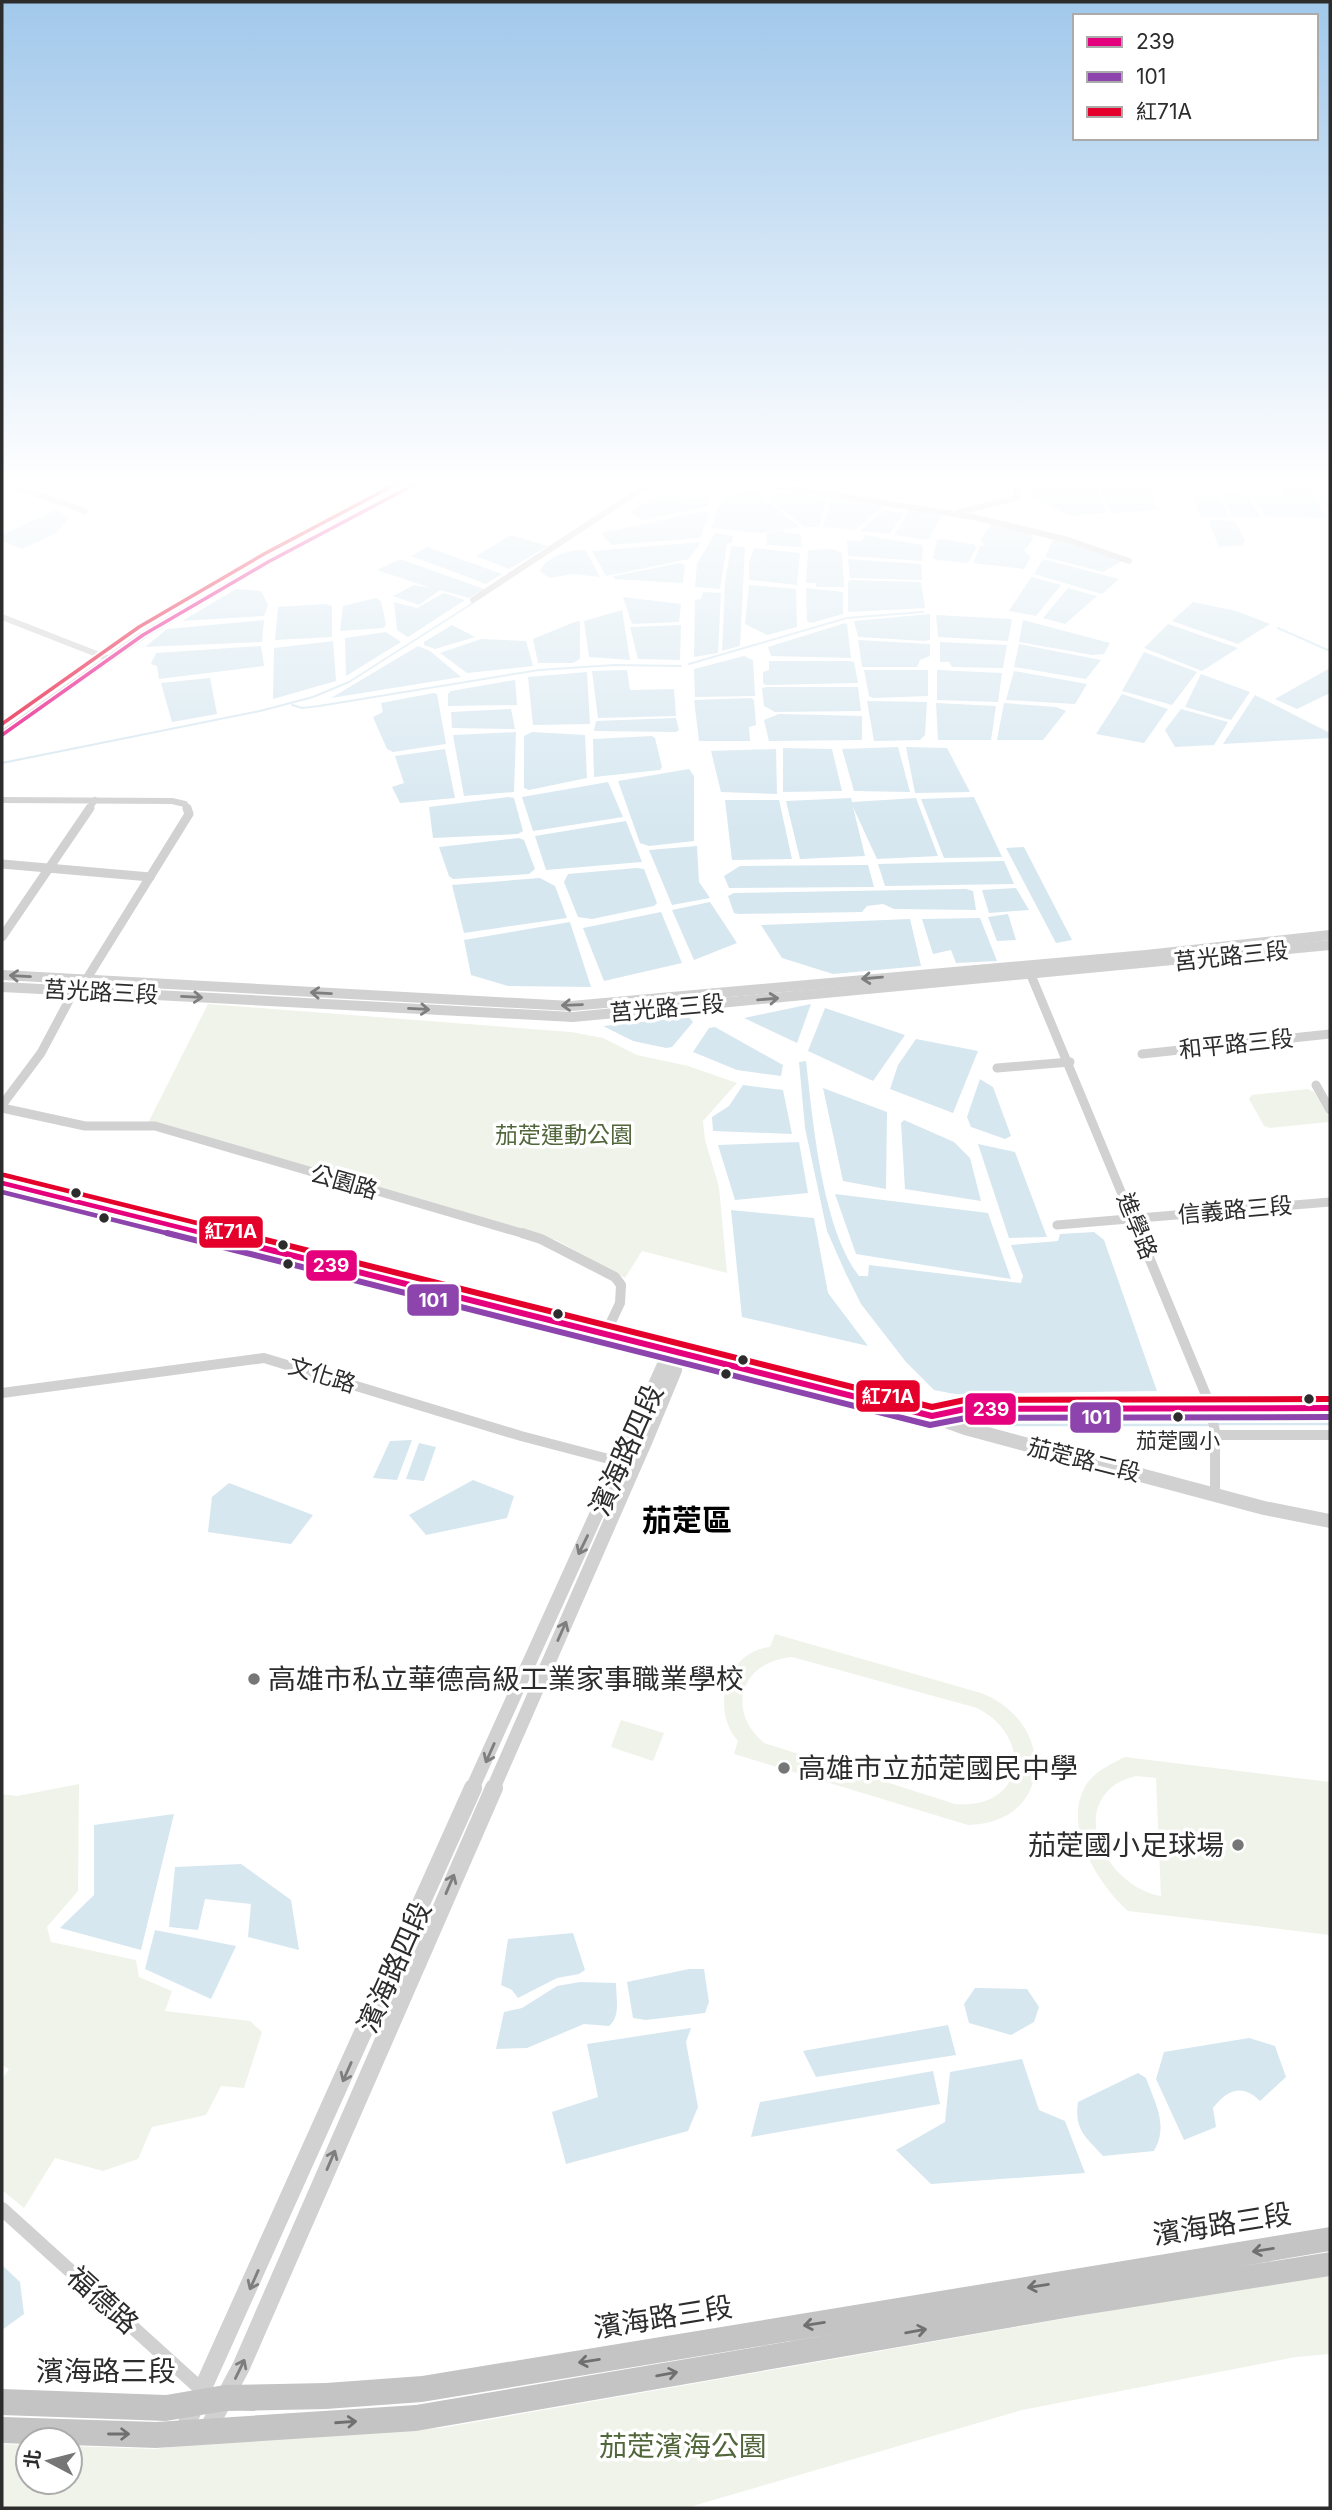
<svg xmlns="http://www.w3.org/2000/svg" width="1332" height="2510" font-family="Inter,'Noto Sans TC',sans-serif">
  <style>
    .green { fill: #f0f3ea; fill-rule: evenodd }
    .water { fill: #d6e7f0 }
    .lines { fill: none; stroke-linecap: round; stroke-linejoin: round }
    .stream-far1 { stroke: #d6e7f0; stroke-width: 2 }
    .stream { stroke: #d6e7f0; stroke-width: 2.5 }
    .minor-far3 { stroke: #d1d1d1; stroke-width: 6 }
    .minor-far2 { stroke: #d1d1d1; stroke-width: 9 }
    .minor-far1 { stroke: #d1d1d1; stroke-width: 10 }
    .minor { stroke: #d1d1d1; stroke-width: 14 }
    .tertiary-far3 { stroke: #d1d1d1; stroke-width: 8 }
    .tertiary-far2 { stroke: #d1d1d1; stroke-width: 10 }
    .tertiary-far1 { stroke: #d1d1d1; stroke-width: 14 }
    .tertiary { stroke: #d1d1d1; stroke-width: 18 }
    .primary { fill: #c4c4c4; fill-rule: evenodd }
    .bus-1-far2-casing { stroke: #fff; stroke-width: 7 }
    .bus-1-far1-casing { stroke: #fff; stroke-width: 9 }
    .bus-1-casing { stroke: #fff; stroke-width: 11 }
    .bus-2-far1-casing { stroke: #fff; stroke-width: 9 }
    .bus-2-casing { stroke: #fff; stroke-width: 11 }
    .bus-3-far2-casing { stroke: #fff; stroke-width: 7 }
    .bus-3-far1-casing { stroke: #fff; stroke-width: 9 }
    .bus-3-casing { stroke: #fff; stroke-width: 11 }
    .bus-1-far2 { stroke: #e5007d; stroke-width: 3.5 }
    .bus-1-far1 { stroke: #e5007d; stroke-width: 4.5 }
    .bus-1 { stroke: #e5007d; stroke-width: 6 }
    .bus-2-far1 { stroke: #8e44ad; stroke-width: 4.5 }
    .bus-2 { stroke: #8e44ad; stroke-width: 6 }
    .bus-3-far2 { stroke: #e4002b; stroke-width: 3.5 }
    .bus-3-far1 { stroke: #e4002b; stroke-width: 4.5 }
    .bus-3 { stroke: #e4002b; stroke-width: 6 }
    .oneway { stroke: #7e7e7e }
    .oneway2 { stroke: #707070 }
    .bus-dot { fill: #2c2c2c; stroke: #fff; stroke-width: 2.5 }
    .poi-dot { fill: #767676; stroke: #fff; stroke-width: 2.5 }
    .labels { text-anchor: middle; dominant-baseline: central; stroke-width: 7; stroke-linejoin: round; paint-order: stroke }
    .bus-label { font-size: 21px; fill: #2c2c2c; stroke: #fff }
    .street-label { font-size: 23px; fill: #2c2c2c; stroke: #fff }
    .park-label { font-size: 23px; fill: #51663a; stroke: #fff }
    .near-street-label { font-size: 28px; fill: #2c2c2c; stroke: #fff }
    .near-poi-label { font-size: 28px; fill: #2c2c2c; stroke: #fff; text-anchor: start }
    .near-park-label { font-size: 28px; fill: #51663a; stroke: #fff }
    .district-label { font-size: 30px; font-weight: bold; fill: #000; stroke: #fff }
    .line-badge { stroke: #fff; stroke-width: 2.5 }
    .badge-label { font-size: 19px; text-anchor: middle; font-weight: bold; fill: #fff }
  </style>
  <rect width="100%" height="100%" fill="#fff"/>
  <g class="green">
    <polygon points="208,1004 571,1032 603,1038 637,1055 688,1066 737,1083 703,1121 705,1140 719,1187 727,1273 642,1251 625,1278 556,1240 148,1123"/>
    <polygon points="1308,1089 1314,1092 1330,1119 1329,1122 1270,1128 1264,1126 1249,1099 1252,1095"/>
    <path d="M775 1634 981 1693C1057 1722 1054 1824 968 1825L734 1754 738 1741C710 1710 726 1651 770 1647ZM792 1657 977 1708C1034 1737 1026 1810 955 1804L764 1743C725 1709 741 1662 792 1657Z"/>
    <polygon points="621,1720 664,1733 653,1761 611,1747"/>
    <path d="M1125 1757 1330 1782V1935L1128 1911C1099 1885 1061 1827 1086 1785 1095 1771 1111 1764 1125 1757ZM1136 1776 1156 1778 1161 1896C1112 1889 1069 1816 1116 1784 1122 1780 1130 1778 1136 1776Z"/>
    <polygon points="79,1784 78,1891 47,1927 51,1942 136,1960 139,1977 172,1991 165,2011 250,2021 262,2032 244,2088 221,2086 206,2115 152,2127 138,2159 103,2171 55,2158 24,2208 2,2190 2,2079 9,2069 2,2065 2,1794 17,1796"/>
    <polygon points="1330,2272 1330,2354 1296,2357 1022,2410 686,2508 2,2508 2,2444 28,2445 28,2482 70,2482 70,2446 155,2449 226,2440 441,2428"/>
  </g>
  <g class="water">
    <polygon points="1037,484 1095,484 1106,513 1071,516 1035,499 1032,487"/>
    <polygon points="1102,484 1147,485 1158,510 1111,513 1099,487"/>
    <polygon points="1281,487 1310,487 1326,518 1266,517 1254,496 1284,496"/>
    <path d="M756 490 761 491 766 500 800 527 760 533 712 528C720 494 724 497 756 490Z"/>
    <polygon points="779,492 826,498 819,527 804,527 770,499 770,495"/>
    <polygon points="1222,494 1248,495 1260,517 1232,517"/>
    <polygon points="655,497 709,498 708,506 643,520 629,512"/>
    <polygon points="1192,497 1219,497 1229,517 1201,517"/>
    <polygon points="832,498 885,505 855,530 823,527"/>
    <polygon points="911,508 942,515 928,540 894,535"/>
    <polygon points="55,510 70,517 55,534 22,549 2,541 2,535"/>
    <polygon points="884,510 904,513 890,534 860,531"/>
    <polygon points="704,511 709,513 700,538 611,545 601,533"/>
    <polygon points="1212,520 1235,521 1245,541 1242,545 1219,547 1209,521"/>
    <polygon points="991,524 1032,533 1033,540 1024,550 1031,557 1024,569 973,563 980,546 984,545 980,541"/>
    <polygon points="783,530 784,533 801,534 802,547 766,545 767,533"/>
    <polygon points="715,533 733,536 732,543 727,544 720,589 695,587 697,564"/>
    <polygon points="511,535 548,546 509,569 476,556"/>
    <polygon points="865,535 923,545 922,561 848,556 847,540 862,541"/>
    <polygon points="1054,538 1122,561 1103,572 1045,557"/>
    <polygon points="940,539 973,544 977,547 968,563 937,560 933,558 937,540"/>
    <polygon points="701,542 689,559 606,576 592,551"/>
    <polygon points="731,546 745,547 740,646 722,651 725,582"/>
    <polygon points="427,547 502,574 486,584 411,556"/>
    <polygon points="754,548 800,553 797,585 749,580 749,563"/>
    <polygon points="833,549 842,553 844,587 816,587 816,583 806,583 808,550"/>
    <path d="M579 550 586 551 600 577 573 574 549 578 540 571C545 558 566 551 579 550Z"/>
    <polygon points="400,559 484,589 469,598 440,590 419,605 393,596 414,585 431,588 377,570"/>
    <polygon points="848,559 921,564 922,580 850,578"/>
    <polygon points="1043,559 1119,579 1102,594 1034,574"/>
    <polygon points="680,563 685,565 683,583 614,579 614,576"/>
    <polygon points="1031,577 1061,585 1036,616 1009,611"/>
    <polygon points="852,580 921,582 925,608 848,612 848,581"/>
    <polygon points="749,585 796,589 797,627 767,635 745,624"/>
    <polygon points="806,588 843,592 843,614 811,623 807,621"/>
    <polygon points="1068,588 1097,596 1065,624 1043,618"/>
    <polygon points="236,589 261,591 268,605 264,616 182,621"/>
    <polygon points="703,592 721,593 718,653 694,657 695,600 701,599"/>
    <polygon points="444,593 465,600 408,637 397,630 394,602 417,608"/>
    <polygon points="623,597 681,604 679,622 632,624"/>
    <polygon points="376,598 381,601 386,625 383,628 340,631 343,606"/>
    <polygon points="1193,602 1236,611 1270,624 1238,644 1172,621"/>
    <polygon points="326,604 332,606 332,637 275,640 278,607"/>
    <polygon points="622,610 630,660 589,657 584,621"/>
    <polygon points="930,614 930,640 925,641 858,637 854,621"/>
    <polygon points="936,615 1012,619 1008,641 938,637"/>
    <polygon points="264,620 262,642 145,647 167,629"/>
    <polygon points="1023,620 1110,643 1104,654 1092,655 1019,642"/>
    <polygon points="577,621 580,622 580,659 573,663 538,663 533,639"/>
    <polygon points="845,623 847,624 851,658 771,656 768,647"/>
    <polygon points="1168,624 1238,648 1202,671 1144,648"/>
    <polygon points="452,625 475,637 435,649 424,645 424,642"/>
    <polygon points="681,625 680,660 638,659 630,627"/>
    <polygon points="386,632 401,642 346,676 345,638"/>
    <polygon points="481,639 526,641 533,666 467,673 440,653"/>
    <polygon points="858,640 930,644 930,656 920,660 917,667 862,667"/>
    <polygon points="333,641 336,681 273,699 274,648"/>
    <polygon points="940,642 1007,645 1003,668 952,667 949,662 940,662"/>
    <polygon points="1019,644 1101,660 1086,679 1014,667"/>
    <polygon points="261,646 264,666 159,679 157,666 151,664 156,653"/>
    <polygon points="418,646 430,651 461,677 331,698"/>
    <polygon points="1144,652 1197,672 1172,705 1122,691"/>
    <polygon points="744,656 753,660 755,696 695,697 694,669"/>
    <polygon points="769,661 850,661 854,662 858,683 766,685 763,683 763,672 769,670"/>
    <polygon points="1330,668 1330,693 1297,709 1275,699"/>
    <polygon points="627,670 630,690 674,689 676,716 598,718 592,671"/>
    <polygon points="864,670 928,670 928,696 873,698 869,696"/>
    <polygon points="937,670 1002,673 998,702 937,700"/>
    <polygon points="1014,671 1087,684 1075,704 1006,700"/>
    <polygon points="587,672 590,724 533,725 528,677"/>
    <polygon points="1201,674 1250,692 1231,720 1185,707"/>
    <polygon points="210,678 217,714 172,722 161,683"/>
    <polygon points="515,680 517,705 448,706 448,694 451,691"/>
    <polygon points="767,687 858,687 861,711 775,712 764,706 762,688"/>
    <polygon points="434,693 437,694 446,744 393,752 387,749 373,717 383,712 381,703"/>
    <polygon points="1122,694 1168,709 1144,743 1096,734"/>
    <polygon points="1255,695 1330,733 1330,738 1223,744"/>
    <polygon points="751,698 754,700 756,725 749,727 750,741 699,741 694,700"/>
    <polygon points="867,701 927,702 925,735 920,740 874,741"/>
    <polygon points="936,703 996,706 991,740 938,740"/>
    <polygon points="1004,703 1056,707 1066,711 1043,740 997,740"/>
    <polygon points="511,709 515,729 452,728 451,712"/>
    <polygon points="1181,709 1228,722 1214,745 1175,747 1165,730"/>
    <polygon points="779,714 862,716 862,740 769,741 764,720"/>
    <polygon points="676,718 679,730 676,732 594,731 596,721"/>
    <polygon points="516,732 514,792 464,796 453,735"/>
    <polygon points="532,732 585,735 587,778 529,790 524,788 524,736"/>
    <polygon points="652,736 655,738 662,767 660,770 594,777 593,739"/>
    <polygon points="898,747 910,792 854,791 842,749"/>
    <polygon points="906,747 947,748 970,792 915,793"/>
    <polygon points="783,748 832,749 842,791 783,792"/>
    <polygon points="445,749 455,798 400,803 392,787 404,783 395,756"/>
    <polygon points="776,749 777,794 721,792 711,751"/>
    <polygon points="689,769 694,776 694,841 649,846 640,843 618,781"/>
    <polygon points="608,782 623,817 533,831 522,797"/>
    <polygon points="508,797 514,798 523,831 518,834 433,838 429,807"/>
    <polygon points="974,797 1002,857 944,858 921,799"/>
    <polygon points="851,798 852,802 916,798 938,856 877,859 853,807 865,856 800,859 786,801"/>
    <polygon points="725,800 779,800 792,859 732,860"/>
    <polygon points="626,821 642,862 546,870 535,836"/>
    <polygon points="519,838 524,840 535,869 529,874 453,879 449,876 439,847"/>
    <polygon points="697,846 699,882 710,898 672,905 649,850"/>
    <polygon points="1024,847 1072,940 1056,943 1006,848"/>
    <polygon points="1004,861 1014,884 885,886 878,864"/>
    <polygon points="868,865 874,887 729,888 724,876 740,866"/>
    <polygon points="637,868 644,869 657,903 654,906 592,919 578,917 564,882 568,874"/>
    <polygon points="540,878 555,886 567,918 464,933 452,885"/>
    <polygon points="1016,888 1029,910 989,913 982,890"/>
    <polygon points="966,889 973,891 976,910 894,909 883,904 867,906 862,912 739,914 734,913 728,896 734,893"/>
    <polygon points="710,902 737,943 694,960 672,910"/>
    <polygon points="661,912 682,963 604,981 583,928"/>
    <polygon points="1008,914 1016,940 997,941 988,917"/>
    <polygon points="980,918 997,961 956,963 951,950 933,954 922,919"/>
    <polygon points="910,919 921,966 833,974 782,958 761,925"/>
    <polygon points="570,922 591,987 508,986 471,975 464,940"/>
    <polygon points="811,1004 797,1043 744,1018"/>
    <polygon points="825,1008 905,1035 873,1081 808,1051"/>
    <polygon points="689,1017 693,1022 672,1047 666,1048 633,1041 603,1026"/>
    <polygon points="715,1027 783,1065 781,1076 737,1070 693,1052 709,1028"/>
    <polygon points="916,1039 978,1051 953,1113 890,1089 898,1065"/>
    <path d="M806 1061C813 1122 822 1228 859 1276H868L869 1265 1021 1283 1023 1276 1011 1245 1058 1241 1060 1234 1094 1232 1104 1240 1157 1391 955 1394 934 1390 906 1362 861 1304 846 1274 827 1231 805 1128 799 1062Z"/>
    <polygon points="980,1079 993,1087 1011,1136 1005,1139 971,1127 967,1117"/>
    <polygon points="743,1085 783,1090 792,1134 713,1131 712,1117 729,1106"/>
    <polygon points="823,1088 887,1112 886,1189 843,1181"/>
    <polygon points="904,1120 954,1142 970,1158 981,1201 905,1189 901,1123"/>
    <polygon points="799,1142 808,1193 735,1200 718,1145"/>
    <polygon points="978,1144 1015,1152 1047,1237 1009,1238"/>
    <polygon points="835,1194 988,1213 1011,1279 856,1254"/>
    <polygon points="731,1210 814,1218 828,1293 868,1346 742,1317"/>
    <polygon points="412,1440 397,1480 373,1478 390,1441"/>
    <polygon points="419,1443 436,1447 424,1481 406,1479"/>
    <polygon points="473,1480 514,1496 507,1518 426,1535 409,1515"/>
    <polygon points="229,1483 313,1515 291,1544 208,1532 212,1497"/>
    <polygon points="174,1814 141,1950 60,1928 94,1895 94,1825"/>
    <polygon points="241,1864 291,1900 299,1950 248,1937 251,1904 205,1899 198,1930 169,1927 175,1867"/>
    <polygon points="155,1930 236,1946 211,1999 145,1969"/>
    <polygon points="573,1933 585,1970 579,1974 557,1978 518,1998 512,1990 501,1985 508,1939"/>
    <polygon points="689,1969 704,1969 709,2002 705,2013 646,2020 633,2018 627,1982"/>
    <path d="M580 1982 616 1983C616 1998 621 2016 609 2026L584 2024 527 2048 496 2049 504 2012 522 2008 557 1986Z"/>
    <polygon points="975,1988 1027,1989 1039,2007 1034,2022 1011,2035 969,2023 964,2004"/>
    <polygon points="948,2025 956,2055 816,2077 803,2051"/>
    <polygon points="691,2028 686,2042 698,2107 688,2131 566,2164 552,2112 598,2097 587,2044"/>
    <path d="M1249 2038 1275 2046 1286 2077 1260 2101C1242 2083 1227 2090 1213 2108L1216 2127 1184 2140 1156 2079 1164 2052Z"/>
    <polygon points="1022,2059 1039,2110 1065,2121 1085,2173 931,2184 896,2150 945,2122 950,2072"/>
    <polygon points="933,2071 940,2104 751,2137 760,2102"/>
    <path d="M1138 2073 1146 2078C1155 2103 1169 2126 1154 2151L1103 2156C1086 2137 1074 2130 1078 2102Z"/>
    <polygon points="2,2265 20,2282 24,2314 2,2330"/>
  </g>
  <g class="lines">
    <g class="stream-far1">
      <polyline points="1316,485 1330,509"/>
      <polyline points="1278,628 1330,651"/>
      <polyline points="689,664 847,618 923,612"/>
      <polyline points="292,705 302,708 319,706 539,670 614,665 681,666"/>
      <polyline points="2,763 260,711 313,697 349,682 473,603"/>
    </g>
    <g class="stream">
      <polyline points="1219,1424 1330,1424"/>
      <polyline points="1005,1425 1208,1425"/>
    </g>
    <g class="minor-far3">
      <polyline points="2,482 85,511"/>
      <polyline points="751,482 973,517 1068,540 1129,561"/>
      <polyline points="959,512 1017,498 1015,482"/>
      <polyline points="473,600 652,482"/>
      <polyline points="2,617 107,658"/>
      <polyline points="2,800 172,801 185,804 187,810"/>
      <polyline points="88,810 95,800"/>
    </g>
    <g class="minor-far2">
      <polyline points="2,864 150,877"/>
      <polyline points="2,937 90,808"/>
      <polyline points="1028,968 1139,1235"/>
      <polyline points="1142,1054 1330,1034"/>
      <polyline points="997,1068 1070,1062"/>
      <polyline points="1316,1085 1330,1110"/>
      <polyline points="2,1105 41,1053 74,991 86,980 189,814 187,808"/>
      <polyline points="2,1108 85,1126 155,1126 528,1235"/>
      <polyline points="1057,1225 1330,1202"/>
    </g>
    <g class="minor-far1">
      <polyline points="522,1233 541,1239 615,1277 621,1285 620,1303 605,1335"/>
      <polyline points="1139,1233 1208,1400 1215,1431 1215,1494"/>
      <polyline points="2,1393 264,1358 521,1436 624,1463"/>
      <polyline points="1215,1435 1330,1435"/>
    </g>
    <polyline class="minor" points="2,2209 203,2391"/>
    <polyline class="tertiary-far3" points="1181,482 1330,483"/>
    <g class="tertiary-far2">
      <polyline points="2,975 571,1006 1146,955 1330,935"/>
      <polyline points="2,987 573,1017 1330,945"/>
      <polyline points="2,1183 210,1235"/>
    </g>
    <g class="tertiary-far1">
      <polyline points="203,1233 880,1407 932,1416 965,1428 1264,1508 1330,1521"/>
      <polyline points="932,1416 965,1409 1330,1408"/>
      <polyline points="472,1789 663,1367 676,1352"/>
      <polyline points="493,1789 646,1440 675,1370 676,1352"/>
    </g>
    <g class="tertiary">
      <polyline points="208,2429 241,2367 494,1788"/>
      <polyline points="184,2430 473,1788"/>
    </g>
    <g class="primary">
      <polygon points="412,482 424,482 271,564 147,637 2,738 2,730 139,633 265,560"/>
      <polygon points="1330,2227 1330,2251 1237,2267 1330,2252 1330,2276 1077,2316 416,2431 156,2448 70,2445 70,2440 28,2440 28,2444 2,2443 2,2417 156,2422 416,2405 845,2332 422,2402 326,2409 225,2411 166,2421 2,2415 2,2389 166,2395 225,2385 326,2383 422,2376"/>
    </g>
    <defs>
      <polyline id="bus-1-far2" points="2,735 143,635 268,562 419,482"/>
      <polyline id="bus-1-far1" points="2,1183 210,1235"/>
      <polyline id="bus-1" points="203,1233 932,1416 965,1409 1330,1408"/>
      <polyline id="bus-2-far1" points="2,1192 174,1235"/>
      <polyline id="bus-2" points="167,1233 930,1425 966,1418 1330,1417"/>
      <polyline id="bus-3-far2" points="2,724 139,627 264,554 400,482"/>
      <polyline id="bus-3-far1" points="4,1175 245,1235"/>
      <polyline id="bus-3" points="238,1233 932,1407 965,1400 1330,1399"/>
    </defs>
    <use href="#bus-1-far2" class="bus-1-far2-casing"/>
    <use href="#bus-1-far1" class="bus-1-far1-casing"/>
    <use href="#bus-1" class="bus-1-casing"/>
    <use href="#bus-2-far1" class="bus-2-far1-casing"/>
    <use href="#bus-2" class="bus-2-casing"/>
    <use href="#bus-3-far2" class="bus-3-far2-casing"/>
    <use href="#bus-3-far1" class="bus-3-far1-casing"/>
    <use href="#bus-3" class="bus-3-casing"/>
    <use href="#bus-1-far2" class="bus-1-far2"/>
    <use href="#bus-1-far1" class="bus-1-far1"/>
    <use href="#bus-1" class="bus-1"/>
    <use href="#bus-2-far1" class="bus-2-far1"/>
    <use href="#bus-2" class="bus-2"/>
    <use href="#bus-3-far2" class="bus-3-far2"/>
    <use href="#bus-3-far1" class="bus-3-far1"/>
    <use href="#bus-3" class="bus-3"/>
  </g>
  <defs><path id="oneway-shaft" d="M-6 0H5M1.5-3L5.5 0L1.5 3" fill="none" stroke-width="1.6" stroke-linecap="round" stroke-linejoin="round" transform="scale(1.75)"/></defs>
  <g class="oneway">
    <use href="#oneway-shaft" transform="translate(20 976) rotate(-177)"/>
    <use href="#oneway-shaft" transform="translate(872 978) rotate(175)"/>
    <use href="#oneway-shaft" transform="translate(321 993) rotate(-177)"/>
    <use href="#oneway-shaft" transform="translate(192 997) rotate(3)"/>
    <use href="#oneway-shaft" transform="translate(768 999) rotate(-5)"/>
    <use href="#oneway-shaft" transform="translate(572 1005) rotate(178)"/>
    <use href="#oneway-shaft" transform="translate(419 1009) rotate(3)"/>
    <use href="#oneway-shaft" transform="translate(583 1545) rotate(116)"/>
    <use href="#oneway-shaft" transform="translate(562 1631) rotate(-66)"/>
    <use href="#oneway-shaft" transform="translate(490 1753) rotate(114)"/>
    <use href="#oneway-shaft" transform="translate(450 1884) rotate(-67)"/>
    <use href="#oneway-shaft" transform="translate(347 2072) rotate(114)"/>
    <use href="#oneway-shaft" transform="translate(331 2160) rotate(-67)"/>
    <use href="#oneway-shaft" transform="translate(254 2280) rotate(114)"/>
    <use href="#oneway-shaft" transform="translate(240 2369) rotate(-64)"/>
  </g>
  <g class="oneway2">
    <use href="#oneway-shaft" transform="translate(1263 2250) rotate(171)"/>
    <use href="#oneway-shaft" transform="translate(1038 2286) rotate(171)"/>
    <use href="#oneway-shaft" transform="translate(814 2324) rotate(171)"/>
    <use href="#oneway-shaft" transform="translate(916 2331) rotate(-10)"/>
    <use href="#oneway-shaft" transform="translate(589 2361) rotate(171)"/>
    <use href="#oneway-shaft" transform="translate(667 2374) rotate(-10)"/>
    <use href="#oneway-shaft" transform="translate(346 2422) rotate(-4)"/>
    <use href="#oneway-shaft" transform="translate(119 2434)"/>
  </g>
  <linearGradient id="sky" x2="0" y2="1"><stop stop-color="#a1c8eb"/><stop offset="0.58" stop-color="#fff"/><stop offset="1" stop-color="#fff" stop-opacity="0"/></linearGradient>
  <rect width="1332" height="833" fill="url(#sky)"/>
  <g class="bus-dot">
    <circle cx="76" cy="1193" r="6"/>
    <circle cx="104" cy="1218" r="6"/>
    <circle cx="283" cy="1245" r="6"/>
    <circle cx="288" cy="1264" r="6"/>
    <circle cx="558" cy="1314" r="6"/>
    <circle cx="743" cy="1360" r="6"/>
    <circle cx="726" cy="1374" r="6"/>
    <circle cx="1309" cy="1399" r="6"/>
    <circle cx="1178" cy="1417" r="6"/>
  </g>
  <g class="poi-dot">
    <circle cx="254" cy="1679" r="7"/>
    <circle cx="784" cy="1768" r="7"/>
    <circle cx="1238" cy="1845" r="7"/>
  </g>
  <g class="labels">
    <g class="bus-label">
      <text x="1178" y="1440">茄萣國小</text>
    </g>
    <g class="street-label">
      <text transform="translate(1231 956) rotate(-6)">莒光路三段</text>
      <text transform="translate(101 992) rotate(3)">莒光路三段</text>
      <text transform="translate(667 1008) rotate(-5)">莒光路三段</text>
      <text transform="translate(1236 1044) rotate(-6)">和平路三段</text>
      <text transform="translate(344 1182) rotate(16)">公園路</text>
      <text transform="translate(1235 1210) rotate(-5)">信義路三段</text>
      <text transform="translate(1137 1226) rotate(68)">進學路</text>
      <text transform="translate(322 1375) rotate(17)">文化路</text>
      <text transform="translate(1084 1460) rotate(14)">茄萣路二段</text>
    </g>
    <g class="park-label">
      <text x="564" y="1135">茄萣運動公園</text>
    </g>
    <g class="near-street-label">
      <text transform="translate(626 1450) rotate(-66)">濱海路四段</text>
      <text transform="translate(394 1967) rotate(-66)">濱海路四段</text>
      <text transform="translate(1222 2224) rotate(-9)">濱海路三段</text>
      <text transform="translate(103 2300) rotate(42)">福德路</text>
      <text transform="translate(663 2317) rotate(-9)">濱海路三段</text>
      <text x="106" y="2371">濱海路三段</text>
    </g>
    <g class="near-poi-label">
      <text x="268" y="1679">高雄市私立華德高級工業家事職業學校</text>
      <text x="798" y="1768">高雄市立茄萣國民中學</text>
      <text x="1224" y="1845" text-anchor="end">茄萣國小足球場</text>
    </g>
    <g class="near-park-label">
      <text x="683" y="2446">茄萣濱海公園</text>
    </g>
    <g class="district-label">
      <text x="687" y="1520">茄萣區</text>
    </g>
  </g>
  <g class="line-badge">
    <rect x="198" y="1215" width="66" height="34" rx="7" fill="#e4002b"/>
    <rect x="305" y="1249" width="53" height="33" rx="7" fill="#e5007d"/>
    <rect x="406" y="1283" width="54" height="34" rx="7" fill="#8e44ad"/>
    <rect x="855" y="1379" width="66" height="34" rx="7" fill="#e4002b"/>
    <rect x="964" y="1392" width="53" height="34" rx="7" fill="#e5007d"/>
    <rect x="1069" y="1401" width="53" height="33" rx="7" fill="#8e44ad"/>
  </g>
  <g class="badge-label">
    <text x="231" y="1238">紅71A</text>
    <text x="331" y="1272">239</text>
    <text x="433" y="1307">101</text>
    <text x="888" y="1403">紅71A</text>
    <text x="991" y="1416">239</text>
    <text x="1096" y="1424">101</text>
  </g>
  <rect width="1332" height="2510" fill="none" stroke="#2c2c2c" stroke-width="7"/>
  <rect x="1073" y="14" width="245" height="126" fill="#ffffff" stroke="#ababab" stroke-width="2"/>
  <rect x="1087" y="37" width="35" height="10" fill="#e5007d" stroke="#ababab" stroke-width="2"/>
  <text x="1136" y="49" font-size="21" fill="#2c2c2c">239</text>
  <rect x="1087" y="72" width="35" height="10" fill="#8e44ad" stroke="#ababab" stroke-width="2"/>
  <text x="1136" y="84" font-size="21" fill="#2c2c2c">101</text>
  <rect x="1087" y="107" width="35" height="10" fill="#e4002b" stroke="#ababab" stroke-width="2"/>
  <text x="1136" y="119" font-size="21" fill="#2c2c2c">紅71A</text>
  <g transform="translate(49 2461) rotate(277)"><circle r="33" fill="#ffffff" stroke="#ababab" stroke-width="2"/>
  <path d="M0-5L12 26L0 18L-12 26Z" fill="#767676"/>
  <text y="-10" font-size="19" font-weight="bold" text-anchor="middle" fill="#2c2c2c">北</text>
  </g>
</svg>
